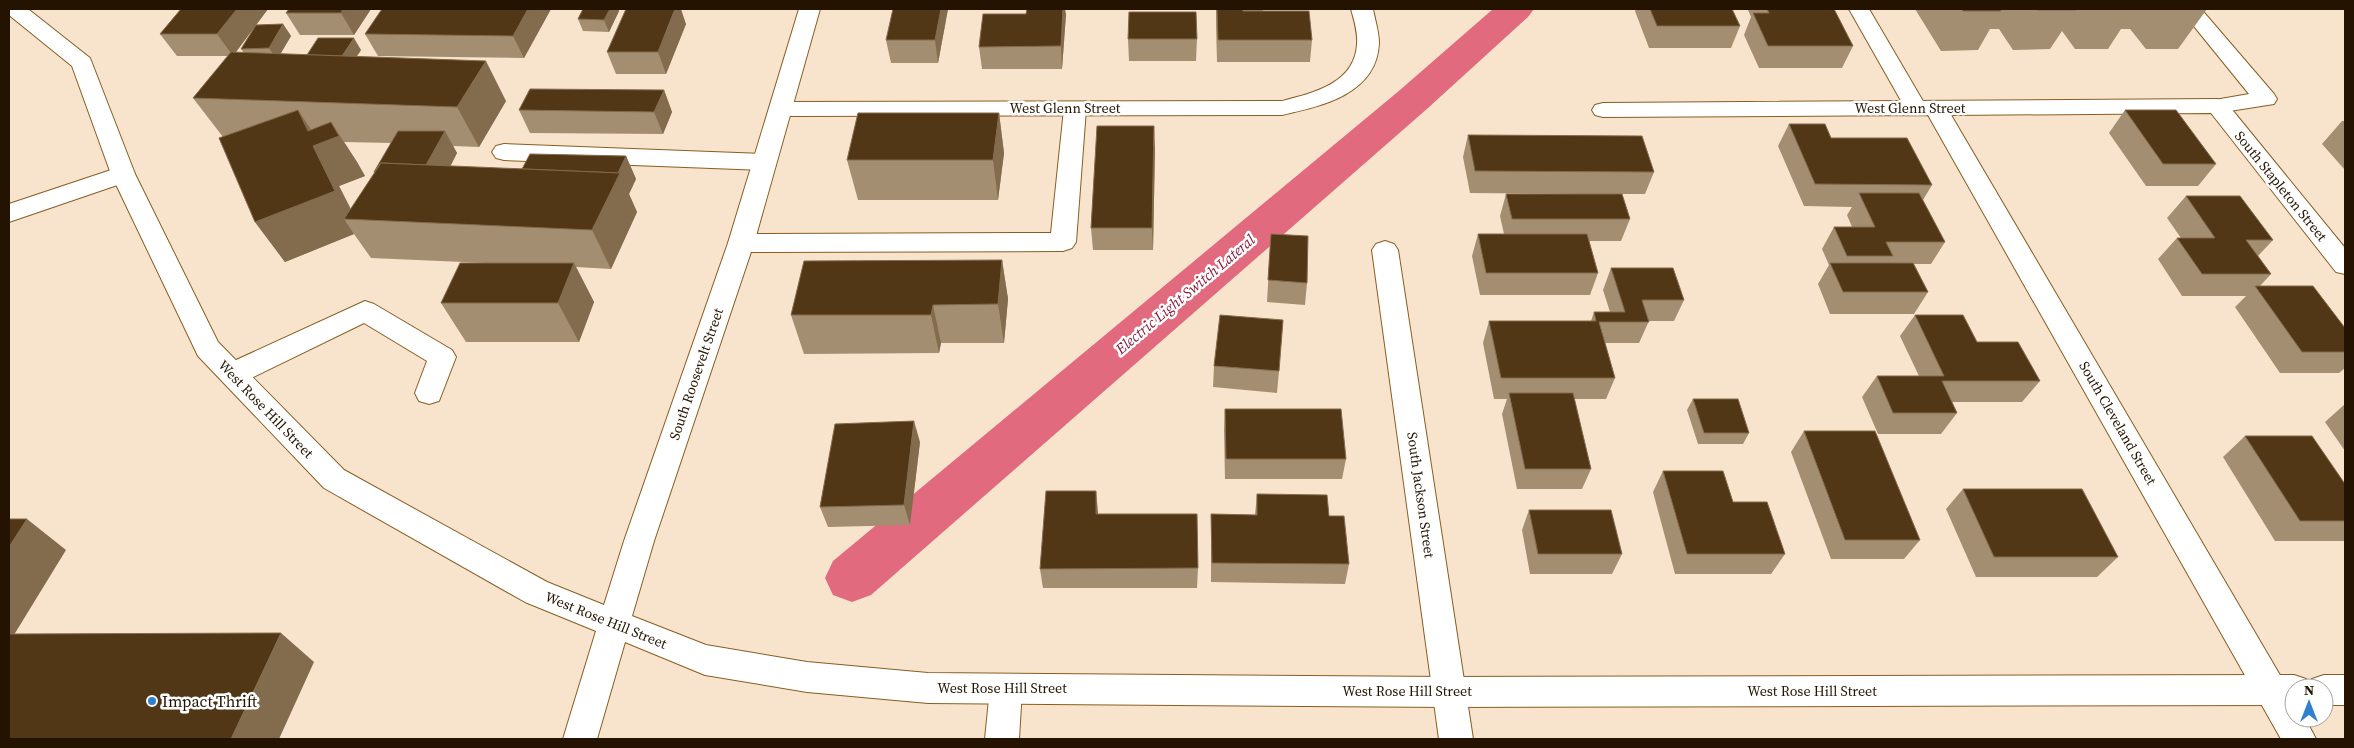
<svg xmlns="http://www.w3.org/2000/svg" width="2354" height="748" font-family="'Source Serif 4',serif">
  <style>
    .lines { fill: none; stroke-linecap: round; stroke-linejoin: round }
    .canal { fill: #e26a7f; fill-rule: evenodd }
    .service-casing { stroke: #895d21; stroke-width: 2 }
    .minor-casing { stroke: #895d21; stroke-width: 2 }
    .tertiary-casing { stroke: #895d21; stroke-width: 2 }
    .service { fill: #fff; fill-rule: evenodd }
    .minor { fill: #fff; fill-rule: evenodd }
    .tertiary { fill: #fff; fill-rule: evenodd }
    .wall { fill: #a48e72; fill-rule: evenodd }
    .shaded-wall { fill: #836b4d }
    .building { fill: #513716; stroke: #836b4d }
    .poi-dot { fill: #2f80cf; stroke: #fff; stroke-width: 2 }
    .labels { text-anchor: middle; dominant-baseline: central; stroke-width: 5; stroke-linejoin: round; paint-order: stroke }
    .street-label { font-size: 14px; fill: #241300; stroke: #fff }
    .water-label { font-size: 15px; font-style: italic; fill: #881b38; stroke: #fff }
    .near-poi-label { font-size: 16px; fill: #241300; stroke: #fff; text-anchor: start }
  </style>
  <rect width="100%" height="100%" fill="#f8e4cd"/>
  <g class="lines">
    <polygon class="canal" points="1493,9 1534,9 1528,17 1428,108 871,595 852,602 833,595 825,578 833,561 1400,90"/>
    <defs>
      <g id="service">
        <polygon points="1849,9 1869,9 1927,108 1924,113 1916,115 1908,113"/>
        <polygon points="2180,9 2201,9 2274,94 2277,99 2274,104 2217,113 2209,111 2206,106 2209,101 2249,94"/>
        <polygon points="1075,102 1083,104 1086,109 1076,242 1072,248 1063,251 741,252 732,249 728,243 732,237 741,234 1051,233 1064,109 1067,104"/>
        <polygon points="504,144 764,154 772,156 776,162 772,168 764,170 504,160 496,158 492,152 496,146"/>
        <polygon points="123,166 132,168 135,174 132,180 9,222 9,204"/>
        <polygon points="365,301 374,304 452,350 456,357 439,401 429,404 419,401 415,393 427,361 364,323 243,382 233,385 223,382 219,374 223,366"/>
        <polygon points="1006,674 1018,678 1022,689 1019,739 985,739 990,689 994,678"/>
      </g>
      <g id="minor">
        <path d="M1351 9H1373C1375 20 1379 32 1379 43 1377 94 1322 106 1282 115L781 116 773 114 770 109 773 104 781 102 1282 101C1314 93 1355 83 1357 44 1358 32 1354 20 1351 9Z"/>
        <polygon points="2217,99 2225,101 2345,248 2345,274 2336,272 2211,113 1951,115 2294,699 2294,718 2305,718 2316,739 2281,739 1928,115 1603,117 1595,115 1592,110 1595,105 1603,103"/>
        <polygon points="1385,241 1394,244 1398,250 1473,739 1439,739 1372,250 1376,244"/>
      </g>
      <polygon id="tertiary" points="9,9 28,9 90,58 135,174 218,342 344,470 547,582 604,605 624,541 728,243 799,9 820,9 754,243 654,541 632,616 706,645 807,662 928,673 1449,677 2294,675 2306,679 2309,687 2312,679 2324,675 2345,675 2345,705 2324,705 2324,688 2294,688 2294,705 1449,707 928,703 807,692 705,675 625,642 597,739 563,739 596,631 525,602 324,488 198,356 111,174 72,66 9,15"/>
    </defs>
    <use href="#service" class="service-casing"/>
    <use href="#minor" class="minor-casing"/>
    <use href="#tertiary" class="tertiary-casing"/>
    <use href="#service" class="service"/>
    <use href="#minor" class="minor"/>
    <use href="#tertiary" class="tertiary"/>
  </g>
  <g class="wall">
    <path d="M181 9H268L256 25 283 24 291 36 280 54 307 55 361 50 357 56 506 101 479 147 453 146 457 153 450 166 522 169 626 156 636 179 629 194 637 212 611 269 576 267 594 302 579 342H466L441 303 486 263 371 258 354 234 285 262 255 222 223 137 193 98 228 56H177L160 34ZM255 26 241 49 244 53 236 52ZM344 142 391 143 374 173 351 209 339 186 365 176 357 162Z"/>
    <polygon points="289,9 371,9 354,35 300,35 286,13"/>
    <polygon points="551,9 524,58 378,56 365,34"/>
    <polygon points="583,9 619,9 619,11 609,32 583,31 578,19"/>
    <polygon points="948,9 938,63 891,63 886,40"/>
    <polygon points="1216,9 1263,9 1263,11 1312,40 1310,62 1217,62 1216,26"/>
    <polygon points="1636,9 1732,9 1740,26 1731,48 1649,48 1635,11"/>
    <polygon points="1748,9 1834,9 1853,46 1842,68 1759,68 1744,35 1751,17 1748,10"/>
    <polygon points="1915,9 2207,9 2178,49 2146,49 2130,29 2121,29 2108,49 2075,49 2062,31 2050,49 2013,50 1999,29 1990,29 1978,50 1941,51"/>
    <polygon points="1066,14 1062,69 982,69 979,47"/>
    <polygon points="686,24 666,74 616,74 607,52"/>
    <polygon points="1128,39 1197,39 1196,61 1129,61"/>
    <polygon points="664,90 672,112 663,134 530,133 519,110"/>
    <polygon points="2125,110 2216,164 2198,186 2146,186 2109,133"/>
    <polygon points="999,113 1004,153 998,200 858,200 847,160"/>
    <polygon points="2342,121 2345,121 2345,170 2322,144"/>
    <polygon points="1789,124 1831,138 1932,185 1923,200 1945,242 1931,264 1914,264 1928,292 1914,314 1830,314 1818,284 1829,265 1822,249 1834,227 1852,227 1847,215 1852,207 1804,206 1778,146"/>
    <polygon points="1468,135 1654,172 1645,194 1622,194 1630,219 1621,241 1589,241 1598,273 1590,295 1480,295 1472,256 1478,234 1504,234 1500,216 1506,194 1588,194 1470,193 1463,157"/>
    <polygon points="1155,148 1153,250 1093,250 1091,228"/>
    <polygon points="2186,196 2273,240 2258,256 2271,274 2260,286 2345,328 2345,368 2339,373 2280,373 2235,307 2246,296 2182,296 2158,259 2177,238 2181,238 2167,218"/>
    <polygon points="1271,234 1307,283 1305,305 1267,302"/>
    <polygon points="1002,260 1008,299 1004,343 941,343 939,353 804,354 791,315"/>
    <polygon points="1611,268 1684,300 1674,321 1649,321 1639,343 1605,343 1615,378 1606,399 1574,399 1591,469 1582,489 1517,489 1502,414 1507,399 1494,399 1483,343 1489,321 1591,321 1594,312 1610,312 1603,290"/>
    <polygon points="1915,315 1977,342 2040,381 2022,402 1952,402 1957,413 1941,434 1878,434 1862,397 1877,376 1919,376 1900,336"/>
    <polygon points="1214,366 1279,371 1277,393 1213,387"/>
    <polygon points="1693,399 1749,433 1743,444 1698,444 1687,410"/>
    <polygon points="2345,404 2345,451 2325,422"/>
    <polygon points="1225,409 1346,459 1342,479 1225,479 1224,430"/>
    <polygon points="1804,431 1920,540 1904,559 1831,559 1791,452"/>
    <polygon points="2245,436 2345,484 2345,541 2275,541 2223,457"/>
    <polygon points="920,442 910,525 828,527 820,507"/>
    <polygon points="1663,471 1733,502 1785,554 1771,574 1675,574 1653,492"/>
    <polygon points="1963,489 2118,557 2097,577 1976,577 1946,509"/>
    <polygon points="1257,494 1329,516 1349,564 1345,584 1211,582 1211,514 1255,515"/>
    <polygon points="1529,510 1622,554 1612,574 1530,574 1522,530"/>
    <polygon points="1098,514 1198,568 1197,588 1043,588 1040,569"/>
  </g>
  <g class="shaded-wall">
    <polygon points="237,9 268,9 233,56 217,34"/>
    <polygon points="343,9 371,9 354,35 341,13"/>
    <polygon points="528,9 551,9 524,58 513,36"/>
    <polygon points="610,9 619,9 619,11 609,32 604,20"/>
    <polygon points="675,9 681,9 686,24 666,74 658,52"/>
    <polygon points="941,9 948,9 938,63 935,40"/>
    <polygon points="1063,9 1065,9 1066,14 1062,69 1061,46"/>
    <polygon points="283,24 291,36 277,60 269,48"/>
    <polygon points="354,38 361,50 343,77 336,65"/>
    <polygon points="486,61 506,101 479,147 457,107"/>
    <polygon points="664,90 672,112 663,134 654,112"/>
    <polygon points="298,110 320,143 331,122 357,162 365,176 339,186 356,220 344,219 354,234 285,262 255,222 313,146"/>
    <polygon points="999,113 1004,153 998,200 993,160"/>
    <polygon points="1154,126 1155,148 1153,250 1152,228"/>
    <polygon points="445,131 457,153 436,195 422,172"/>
    <polygon points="626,156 636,179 629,194 637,212 611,269 592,230"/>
    <polygon points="1002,260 1008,299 1004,343 998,304"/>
    <polygon points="574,263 594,302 579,342 558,303"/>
    <polygon points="933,305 941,343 939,353 931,315"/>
    <polygon points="914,421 920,442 910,525 904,505"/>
    <polygon points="1096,491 1098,512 1098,534 1096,514"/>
    <polygon points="27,519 66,550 9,643 9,547"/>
    <polygon points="281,633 314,662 279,739 231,739"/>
  </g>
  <g class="building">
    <polygon points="181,9 237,9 217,34 160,34"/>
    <polygon points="289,9 343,9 341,13 286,13"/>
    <polygon points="382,9 528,9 513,36 365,34"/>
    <polygon points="583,9 610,9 604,20 578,19"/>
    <polygon points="626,9 675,9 658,52 607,52"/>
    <polygon points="893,9 941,9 935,40 886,40"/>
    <polygon points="1027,9 1063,9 1061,46 979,47 983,14 1026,14"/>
    <polygon points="1217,9 1242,9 1243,11 1309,11 1312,40 1218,40"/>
    <polygon points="1650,9 1732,9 1740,26 1657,26"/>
    <polygon points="1767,9 1834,9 1853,46 1768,46 1753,13 1769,13"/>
    <polygon points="1961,9 2000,9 2001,11 1963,11"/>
    <polygon points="2036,9 2075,9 2076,10 2037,10"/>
    <polygon points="1129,12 1196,12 1197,39 1128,39"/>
    <polygon points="283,24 269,48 241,49 256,25"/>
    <polygon points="318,38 354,38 342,56 307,55"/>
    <polygon points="231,52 486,61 457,107 193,98"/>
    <polygon points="530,89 664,90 654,112 519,110"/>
    <polygon points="298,110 308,131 331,122 339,136 313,146 335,191 255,222 219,138"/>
    <polygon points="2125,110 2176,110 2216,164 2163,164"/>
    <polygon points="858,113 999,113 993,160 847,160"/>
    <polygon points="1789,124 1825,124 1831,138 1907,138 1932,185 1815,184"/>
    <polygon points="1097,126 1154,126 1152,228 1091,228"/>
    <polygon points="398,131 445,131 426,165 381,163 374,172"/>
    <polygon points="1468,135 1642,136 1654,172 1475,171"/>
    <polygon points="530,154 626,156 618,173 522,169"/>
    <polygon points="381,163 620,173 592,230 344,219"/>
    <polygon points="1859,193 1919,193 1945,242 1886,242 1893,256 1847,256 1834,227 1875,227"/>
    <polygon points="1506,194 1622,194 1630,219 1512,219"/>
    <polygon points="2186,196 2240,196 2273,240 2246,240 2271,274 2202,274 2177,238 2215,238"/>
    <polygon points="1271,234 1308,236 1307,283 1268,280"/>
    <polygon points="1478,234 1587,234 1598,273 1486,273"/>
    <polygon points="1002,260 998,304 933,305 931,315 791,315 804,261"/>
    <polygon points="460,263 574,263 558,303 441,303"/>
    <polygon points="1830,263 1913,263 1928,292 1843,292"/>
    <polygon points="1611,268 1673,268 1684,300 1642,300 1649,322 1599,322 1615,378 1501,378 1489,321 1596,321 1594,312 1625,312"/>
    <polygon points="2255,286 2313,286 2345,328 2345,352 2302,352"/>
    <polygon points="1220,315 1283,320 1279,371 1214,366"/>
    <polygon points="1915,315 1963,315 1977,342 2018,342 2040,381 1942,381 1957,413 1893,413 1877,376 1944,376"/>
    <polygon points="1509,393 1573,393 1591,469 1525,469"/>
    <polygon points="1693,399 1738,399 1749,433 1704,433"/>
    <polygon points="1225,409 1341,409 1346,459 1226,459"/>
    <polygon points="914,421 904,505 820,507 835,424"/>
    <polygon points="1804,431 1875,431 1920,540 1845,540"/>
    <polygon points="2245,436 2312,436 2345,484 2345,521 2300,521"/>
    <polygon points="1663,471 1723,471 1733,502 1767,502 1785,554 1687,554"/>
    <polygon points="1963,489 2082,489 2118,557 1994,557"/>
    <polygon points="1046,491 1096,491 1096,514 1197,514 1198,568 1040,569"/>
    <polygon points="1257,494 1327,495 1329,516 1344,516 1349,564 1212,563 1211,514 1257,515"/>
    <polygon points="1529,510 1611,510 1622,554 1538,554"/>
    <polygon points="9,519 27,519 9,547"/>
    <polygon points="281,633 231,739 9,739 9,634"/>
  </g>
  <circle class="poi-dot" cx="152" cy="701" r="5"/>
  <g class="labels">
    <g class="street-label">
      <text x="1065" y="108">West Glenn Street</text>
      <text x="1910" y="108">West Glenn Street</text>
      <text transform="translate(2281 186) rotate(51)">South Stapleton Street</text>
      <text transform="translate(696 374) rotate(-71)">South Roosevelt Street</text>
      <text transform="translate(266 409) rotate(46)">West Rose Hill Street</text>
      <text transform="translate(2118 423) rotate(60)">South Cleveland Street</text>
      <text transform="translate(1421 495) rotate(82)">South Jackson Street</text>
      <text transform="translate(606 620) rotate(22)">West Rose Hill Street</text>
      <text x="1002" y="688">West Rose Hill Street</text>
      <text x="1407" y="691">West Rose Hill Street</text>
      <text x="1812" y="691">West Rose Hill Street</text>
    </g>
    <g class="water-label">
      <text transform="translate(1185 294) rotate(-40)">Electric Light Switch Lateral</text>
    </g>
    <g class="near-poi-label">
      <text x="162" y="701">Impact Thrift</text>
    </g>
  </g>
  <rect width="2354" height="748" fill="none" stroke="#241300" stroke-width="20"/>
  <g transform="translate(2309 703)"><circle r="24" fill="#ffffff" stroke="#a7a199"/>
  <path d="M0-4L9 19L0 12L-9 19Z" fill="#2f80cf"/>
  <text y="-8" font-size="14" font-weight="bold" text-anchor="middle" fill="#241300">N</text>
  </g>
</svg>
